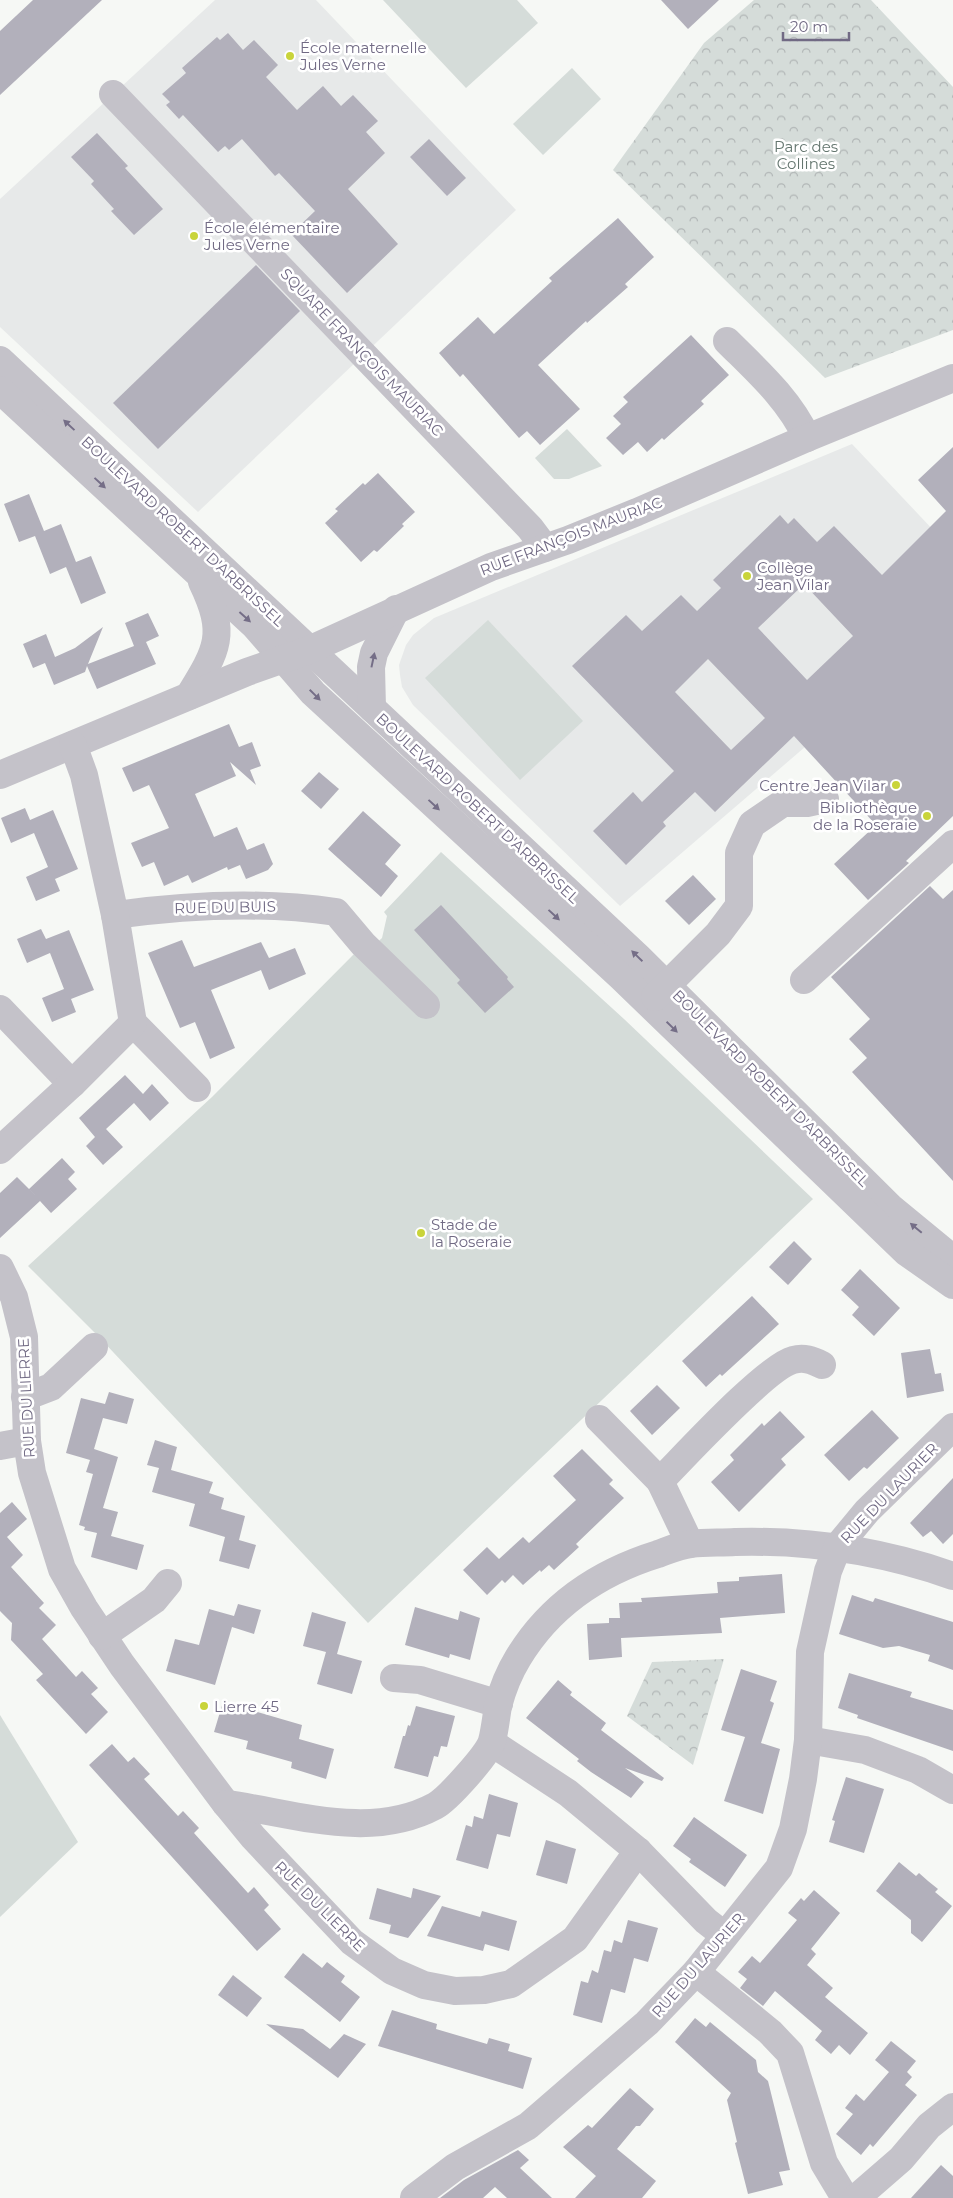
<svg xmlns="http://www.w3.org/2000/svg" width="953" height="2198" font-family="Montserrat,sans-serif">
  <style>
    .built { fill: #e7e9e9 }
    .green { fill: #d5dcd9 }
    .park { fill: url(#park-crowns) }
    .building { fill: #b2b0bb; fill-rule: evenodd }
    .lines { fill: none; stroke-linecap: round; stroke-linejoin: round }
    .minor { stroke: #c4c2c9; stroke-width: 28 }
    .oneway { fill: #756e87 }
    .poi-dot { fill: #c9d43a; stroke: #fff; stroke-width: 2 }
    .labels { text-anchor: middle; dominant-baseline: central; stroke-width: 5; stroke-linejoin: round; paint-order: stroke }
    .poi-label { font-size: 15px; fill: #716a84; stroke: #fff; text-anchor: start }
    .park-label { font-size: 15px; fill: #64766f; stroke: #fff }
    .street-label { font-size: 15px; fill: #716a84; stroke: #fff }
  </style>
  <defs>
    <pattern id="park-crowns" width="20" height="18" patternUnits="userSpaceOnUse" patternTransform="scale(1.25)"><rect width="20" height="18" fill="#d5dcd9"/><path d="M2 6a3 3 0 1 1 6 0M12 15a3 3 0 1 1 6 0" fill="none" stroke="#b1b6b6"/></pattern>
  </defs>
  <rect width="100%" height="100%" fill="#f6f8f5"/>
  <g class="built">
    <polygon points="215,0 316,0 516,210 198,512 0,327 0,199"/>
    <polygon points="852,444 953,551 912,655 620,906 413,705 402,687 400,675 399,665 406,645 413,635 434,618"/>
  </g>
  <g class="green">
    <polygon points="383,0 517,0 538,23 466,88"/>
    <polygon points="572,68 601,99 543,155 513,124"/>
    <polygon points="567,429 602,466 569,479 554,479 535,458"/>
    <polygon points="488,620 583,721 520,780 425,678"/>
    <polygon points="441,852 624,1019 813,1199 368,1623 98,1336 28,1266 212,1097 355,953 360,958 382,938 387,916 384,912"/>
    <polygon points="0,1715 78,1842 0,1917"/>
  </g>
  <g class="park">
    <polygon points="754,0 871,0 953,87 953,330 825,378 613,170 704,43"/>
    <polygon points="724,1659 693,1765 627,1716 652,1662"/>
  </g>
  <g class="building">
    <polygon points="33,0 102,0 0,95 0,31"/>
    <polygon points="661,0 719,0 688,29"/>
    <polygon points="228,33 243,50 254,40 278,65 266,77 297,110 323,86 341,106 353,95 378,121 366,132 385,153 348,189 398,244 347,293 291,234 315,211 279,173 275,176 242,139 229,150 225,146 218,152 183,115 179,119 166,105 170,102 162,94 186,73 182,68 217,37 220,40"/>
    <polygon points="97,133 128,166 125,168 163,209 134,235 111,211 114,209 91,184 94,181 71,157"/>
    <polygon points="429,139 466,178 447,196 410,157"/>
    <polygon points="618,218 654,257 625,284 628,287 587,323 586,321 538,365 580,409 540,445 527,431 519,438 463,374 460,377 439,353 478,317 494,334 552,281 549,278"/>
    <polygon points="256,265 300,311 158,449 113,403"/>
    <polygon points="691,335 729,375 701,401 704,404 664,440 662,438 647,452 638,442 623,455 606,438 621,424 613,416 628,402 623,397"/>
    <path d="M953 447V816L906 861 909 863 868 900 834 864 876 825 794 736 715 812 695 792 663 822 666 826 626 865 593 831 633 792 642 802 674 771 572 666 626 615 642 631 681 595 697 611 721 588 713 580 780 515 788 524 794 518 817 542 834 526 882 575 946 511 918 480ZM804 584 853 636 807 680 758 628ZM708 659 765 718 731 750 675 692Z"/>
    <polygon points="378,473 415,512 402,524 404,526 377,552 374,550 361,562 325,523 338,511 335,509 363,483 365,485"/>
    <polygon points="29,494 44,531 61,524 76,562 91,556 106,593 81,604 66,567 50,574 35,536 19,542 4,504"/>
    <polygon points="148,613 159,636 146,642 156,664 97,689 87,666 85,672 54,685 45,663 33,668 23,644 46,634 55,657 75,648 103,627 88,664 134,646 125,623"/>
    <polygon points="229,724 239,747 252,742 261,766 250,770 256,785 230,762 236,776 195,794 214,837 237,827 247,850 264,843 273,864 268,870 246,879 240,865 228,870 227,867 192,883 188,875 164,886 154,862 142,867 131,843 169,828 149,785 133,792 122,768"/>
    <polygon points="319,772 339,789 321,809 301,791"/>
    <polygon points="25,808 30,820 53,810 78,869 55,879 60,891 36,901 26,877 48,867 34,833 11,843 1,818"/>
    <polygon points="363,811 401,845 385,864 398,876 381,897 328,849"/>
    <polygon points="693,875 716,899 689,925 665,901"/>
    <polygon points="930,886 943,899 953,890 953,1181 852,1072 867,1058 849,1039 870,1019 831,977"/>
    <polygon points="441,905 508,977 507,979 514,987 485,1013 457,983 460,980 414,930"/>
    <polygon points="41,929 46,939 69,930 94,990 71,999 76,1012 52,1022 42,998 64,989 50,953 27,963 17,939"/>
    <polygon points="182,940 194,967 261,942 269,958 295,948 306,974 269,990 261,970 211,990 235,1048 210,1059 195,1022 180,1028 148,953"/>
    <polygon points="125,1075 143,1094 152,1084 169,1103 150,1121 134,1103 106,1129 123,1147 103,1165 86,1146 95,1137 79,1118"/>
    <polygon points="62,1158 75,1172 68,1179 77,1189 51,1213 40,1201 0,1238 0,1193 17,1177 35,1195 29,1189"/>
    <polygon points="794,1241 812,1259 788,1285 769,1267"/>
    <polygon points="860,1269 900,1308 874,1336 852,1315 859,1307 841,1290"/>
    <polygon points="752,1296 779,1324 722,1376 720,1374 706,1387 682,1361"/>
    <polygon points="930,1349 935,1374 941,1373 944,1391 907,1398 901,1353"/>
    <polygon points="657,1385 680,1408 652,1435 630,1411"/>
    <polygon points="109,1392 134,1399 127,1424 103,1418 94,1449 118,1457 103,1508 118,1512 111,1536 144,1545 137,1570 91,1557 97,1533 84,1530 85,1527 79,1525 93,1474 86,1472 90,1460 66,1453 81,1398 105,1404"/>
    <polygon points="872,1410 899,1438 867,1469 864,1467 849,1481 824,1455"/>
    <polygon points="780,1411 805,1437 781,1459 786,1465 739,1512 711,1482 734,1460 730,1455 762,1423 764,1426"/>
    <polygon points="155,1440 177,1447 171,1470 213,1482 209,1493 224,1498 221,1509 245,1516 239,1540 256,1545 249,1569 219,1561 225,1537 189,1526 195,1504 152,1492 159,1468 147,1465"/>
    <polygon points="582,1449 613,1480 609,1484 624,1498 576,1544 579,1547 554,1570 549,1565 541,1572 540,1570 523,1585 513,1575 505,1583 502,1580 487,1595 463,1570 487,1547 499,1559 523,1537 529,1543 576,1500 553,1476"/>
    <polygon points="953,1478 953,1534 943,1544 931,1531 923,1537 910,1523"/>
    <polygon points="12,1502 27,1519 7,1537 23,1555 11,1567 44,1603 39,1608 56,1625 42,1639 76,1677 82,1671 98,1688 91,1694 108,1712 86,1734 36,1680 43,1674 11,1640 12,1623 0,1611 0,1513"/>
    <polygon points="782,1574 785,1613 720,1618 722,1633 621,1638 622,1657 589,1660 587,1624 609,1623 609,1618 620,1618 619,1603 642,1602 641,1598 718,1593 717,1582 739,1581 739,1577"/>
    <polygon points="852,1595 873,1602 875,1598 953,1622 953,1670 928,1661 930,1655 899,1646 883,1648 839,1634"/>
    <polygon points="238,1604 261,1610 254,1634 232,1627 215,1685 166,1671 175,1639 199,1645 209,1609 234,1616"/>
    <polygon points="415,1607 458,1620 460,1611 480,1618 470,1660 450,1654 449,1658 405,1645"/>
    <polygon points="312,1612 346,1622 337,1654 362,1661 352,1694 317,1684 326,1652 303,1646"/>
    <polygon points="741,1669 777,1681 770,1701 774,1703 761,1743 780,1749 763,1814 724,1801 745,1737 721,1730"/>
    <polygon points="849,1673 912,1692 910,1697 953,1710 953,1751 857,1718 858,1715 838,1708"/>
    <polygon points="558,1680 572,1692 570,1695 606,1723 601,1730 664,1778 662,1781 625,1768 644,1782 631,1798 591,1772 577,1761 579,1759 526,1718"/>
    <polygon points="223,1702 302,1725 299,1739 334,1749 326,1779 291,1768 292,1762 246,1749 248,1741 214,1732"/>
    <polygon points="416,1706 455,1716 447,1747 441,1746 438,1757 434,1756 428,1777 394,1768 403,1736 405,1736 408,1725 410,1726"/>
    <polygon points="112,1744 128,1762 134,1757 150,1774 144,1779 178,1816 183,1811 199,1828 194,1833 248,1893 254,1887 269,1905 264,1910 281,1929 257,1951 89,1765"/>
    <polygon points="846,1777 884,1789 864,1853 829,1842 835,1821 832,1820"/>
    <polygon points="489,1794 518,1803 510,1837 497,1834 488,1869 456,1860 466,1825 472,1827 474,1816 483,1819"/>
    <polygon points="694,1817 747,1855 725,1887 689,1862 691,1859 673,1846"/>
    <polygon points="546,1840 576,1849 567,1884 536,1875"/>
    <polygon points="899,1862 916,1876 919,1873 928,1881 938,1889 935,1892 952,1906 922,1942 911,1933 911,1920 876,1891"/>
    <polygon points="377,1888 411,1898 413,1888 441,1896 408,1938 389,1933 391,1925 369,1919"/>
    <polygon points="814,1890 840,1913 811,1949 816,1954 807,1965 833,1988 825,1997 868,2033 850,2055 839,2045 831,2054 815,2040 822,2031 775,1991 763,2006 740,1988 747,1979 738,1972 752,1956 760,1963 797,1920 788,1913 801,1898 804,1901"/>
    <polygon points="442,1906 480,1917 482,1911 517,1921 509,1951 485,1944 483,1951 427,1936"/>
    <polygon points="628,1920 658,1928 648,1962 634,1958 625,1993 611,1989 602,2023 573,2015 581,1981 588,1983 592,1970 598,1973 604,1950 611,1952 614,1940 622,1943"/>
    <polygon points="303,1953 322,1968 327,1962 345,1976 341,1982 360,1997 340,2022 284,1977"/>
    <polygon points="233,1975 262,1998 247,2017 218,1995"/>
    <polygon points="392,2010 437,2024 436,2029 487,2044 489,2038 510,2044 508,2051 532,2058 523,2089 378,2046"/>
    <polygon points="695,2018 706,2027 710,2022 756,2060 758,2072 768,2081 790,2170 779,2172 783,2185 748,2194 735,2143 737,2142 727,2100 731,2093 675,2042"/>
    <polygon points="266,2024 303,2029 330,2049 344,2034 366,2044 338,2078"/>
    <polygon points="891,2041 916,2061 907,2072 912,2077 905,2085 917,2095 873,2147 870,2144 861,2155 836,2134 853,2114 845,2108 856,2094 864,2101 889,2072 875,2060"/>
    <polygon points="630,2088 654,2109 640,2126 636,2126 617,2149 656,2181 642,2198 575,2198 596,2176 563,2147 588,2125 592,2128"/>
    <polygon points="518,2150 529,2160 520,2168 552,2198 507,2198 495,2187 483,2198 440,2198 464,2180"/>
    <polygon points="941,2165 953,2176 953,2198 911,2198"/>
  </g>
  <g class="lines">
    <g class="minor">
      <polyline points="113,94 530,528 545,548"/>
      <path d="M727 341C757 371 789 399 807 438"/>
      <polyline points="0,360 638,957 890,1207 953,1259"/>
      <polyline points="0,390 255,626 313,693 620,976 906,1252 953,1285"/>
      <path d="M189 696C218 649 227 634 202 582"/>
      <polyline points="372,708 371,667 374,653 396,609"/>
      <polyline points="0,775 247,672 309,650 491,567 568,540 637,512 807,438 953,378"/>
      <path d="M115 915C188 905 263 901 336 912L363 944 426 1005"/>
      <polyline points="804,980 953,844"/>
      <polyline points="655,997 718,934 739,906 739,853 752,824 783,803 807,803 825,799"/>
      <polyline points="0,1009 72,1084"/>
      <polyline points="133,1023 197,1088"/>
      <polyline points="0,1150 72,1084 133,1023 115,915 84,775 73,745"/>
      <polyline points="0,1268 14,1297 24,1337 27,1441 32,1473 62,1569 84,1608 122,1665 226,1804 253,1837 352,1942 392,1971 424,1985 455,1991 484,1990 511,1984 575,1939 638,1851"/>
      <polyline points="25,1397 51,1387 94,1347"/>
      <polyline points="599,1419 660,1481"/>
      <polyline points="0,1446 27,1441"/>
      <path d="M690 1544 660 1481C684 1457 766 1367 793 1360 804 1357 812 1360 822 1365"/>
      <polyline points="102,1636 154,1600 168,1583"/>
      <polyline points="394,1678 420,1680 499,1704"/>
      <polyline points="808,1740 865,1750 918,1770 953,1790"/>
      <polyline points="492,1743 568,1793 638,1851 706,1921 724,1935"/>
      <path d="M226 1804C294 1813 370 1841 435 1806 448 1799 488 1754 492 1741 495 1729 496 1718 498 1706 502 1691 510 1671 518 1658 550 1605 600 1572 658 1554 669 1550 680 1545 691 1544 705 1542 720 1543 735 1542 810 1540 882 1551 953 1576"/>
      <polyline points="696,1972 770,2032 790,2053 824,2163 845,2198"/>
      <polyline points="414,2198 455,2167 528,2126 647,2023 696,1972 779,1868 793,1829 803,1779 808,1740 810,1652 828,1571 838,1546 867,1511 953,1427"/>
      <polyline points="856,2198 901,2159 929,2126 953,2107"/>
    </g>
  </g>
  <defs><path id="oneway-solid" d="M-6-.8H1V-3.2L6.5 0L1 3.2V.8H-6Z" transform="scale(1.25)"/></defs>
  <g class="oneway">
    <use href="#oneway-solid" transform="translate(69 425) rotate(-137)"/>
    <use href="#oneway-solid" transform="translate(100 483) rotate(43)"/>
    <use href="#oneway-solid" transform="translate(245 617) rotate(42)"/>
    <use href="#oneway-solid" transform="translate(373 660) rotate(-78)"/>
    <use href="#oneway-solid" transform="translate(315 695) rotate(45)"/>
    <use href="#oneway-solid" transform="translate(434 805) rotate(43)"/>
    <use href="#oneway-solid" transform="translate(554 915) rotate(43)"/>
    <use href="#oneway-solid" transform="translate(637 956) rotate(-136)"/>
    <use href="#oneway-solid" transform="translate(672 1027) rotate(44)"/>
    <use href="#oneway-solid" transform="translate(916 1228) rotate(-140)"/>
  </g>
  <g class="poi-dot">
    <circle cx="290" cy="56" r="5"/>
    <circle cx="194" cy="236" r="5"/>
    <circle cx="747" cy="576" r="5"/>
    <circle cx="896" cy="785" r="5"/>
    <circle cx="927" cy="816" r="5"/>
    <circle cx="421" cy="1233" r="5"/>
    <circle cx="204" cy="1706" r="5"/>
  </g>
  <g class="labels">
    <g class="poi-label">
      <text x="300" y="47">École maternelle<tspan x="300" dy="17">Jules Verne</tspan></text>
      <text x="204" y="227">École élémentaire<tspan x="204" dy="17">Jules Verne</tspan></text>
      <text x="757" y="567">Collège<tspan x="757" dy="17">Jean Vilar</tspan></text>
      <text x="886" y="785" text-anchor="end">Centre Jean Vilar</text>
      <text x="917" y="807" text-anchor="end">Bibliothèque<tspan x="917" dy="17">de la Roseraie</tspan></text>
      <text x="431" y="1224">Stade de<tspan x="431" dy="17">la Roseraie</tspan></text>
      <text x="214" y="1706">Lierre 45</text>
    </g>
    <g class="park-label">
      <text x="806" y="146">Parc des<tspan x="806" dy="17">Collines</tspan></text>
    </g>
    <g class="street-label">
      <text transform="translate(362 352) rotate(46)">SQUARE FRANÇOIS MAURIAC</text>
      <text transform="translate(183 531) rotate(43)">BOULEVARD ROBERT D'ARBRISSEL</text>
      <text transform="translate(571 536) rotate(-21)">RUE FRANÇOIS MAURIAC</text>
      <text transform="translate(478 808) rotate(43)">BOULEVARD ROBERT D'ARBRISSEL</text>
      <text transform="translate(225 907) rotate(-1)">RUE DU BUIS</text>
      <text transform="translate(771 1088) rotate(45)">BOULEVARD ROBERT D'ARBRISSEL</text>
      <text transform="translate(26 1398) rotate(-93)">RUE DU LIERRE</text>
      <text transform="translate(889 1493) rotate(-46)">RUE DU LAURIER</text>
      <text transform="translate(320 1906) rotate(45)">RUE DU LIERRE</text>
      <text transform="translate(698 1965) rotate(-49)">RUE DU LAURIER</text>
    </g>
  </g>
  <path d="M783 32v8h66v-8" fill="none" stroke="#716a84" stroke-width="2.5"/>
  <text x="790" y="32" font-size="15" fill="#716a84" stroke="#ffffff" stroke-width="4" paint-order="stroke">20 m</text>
</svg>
